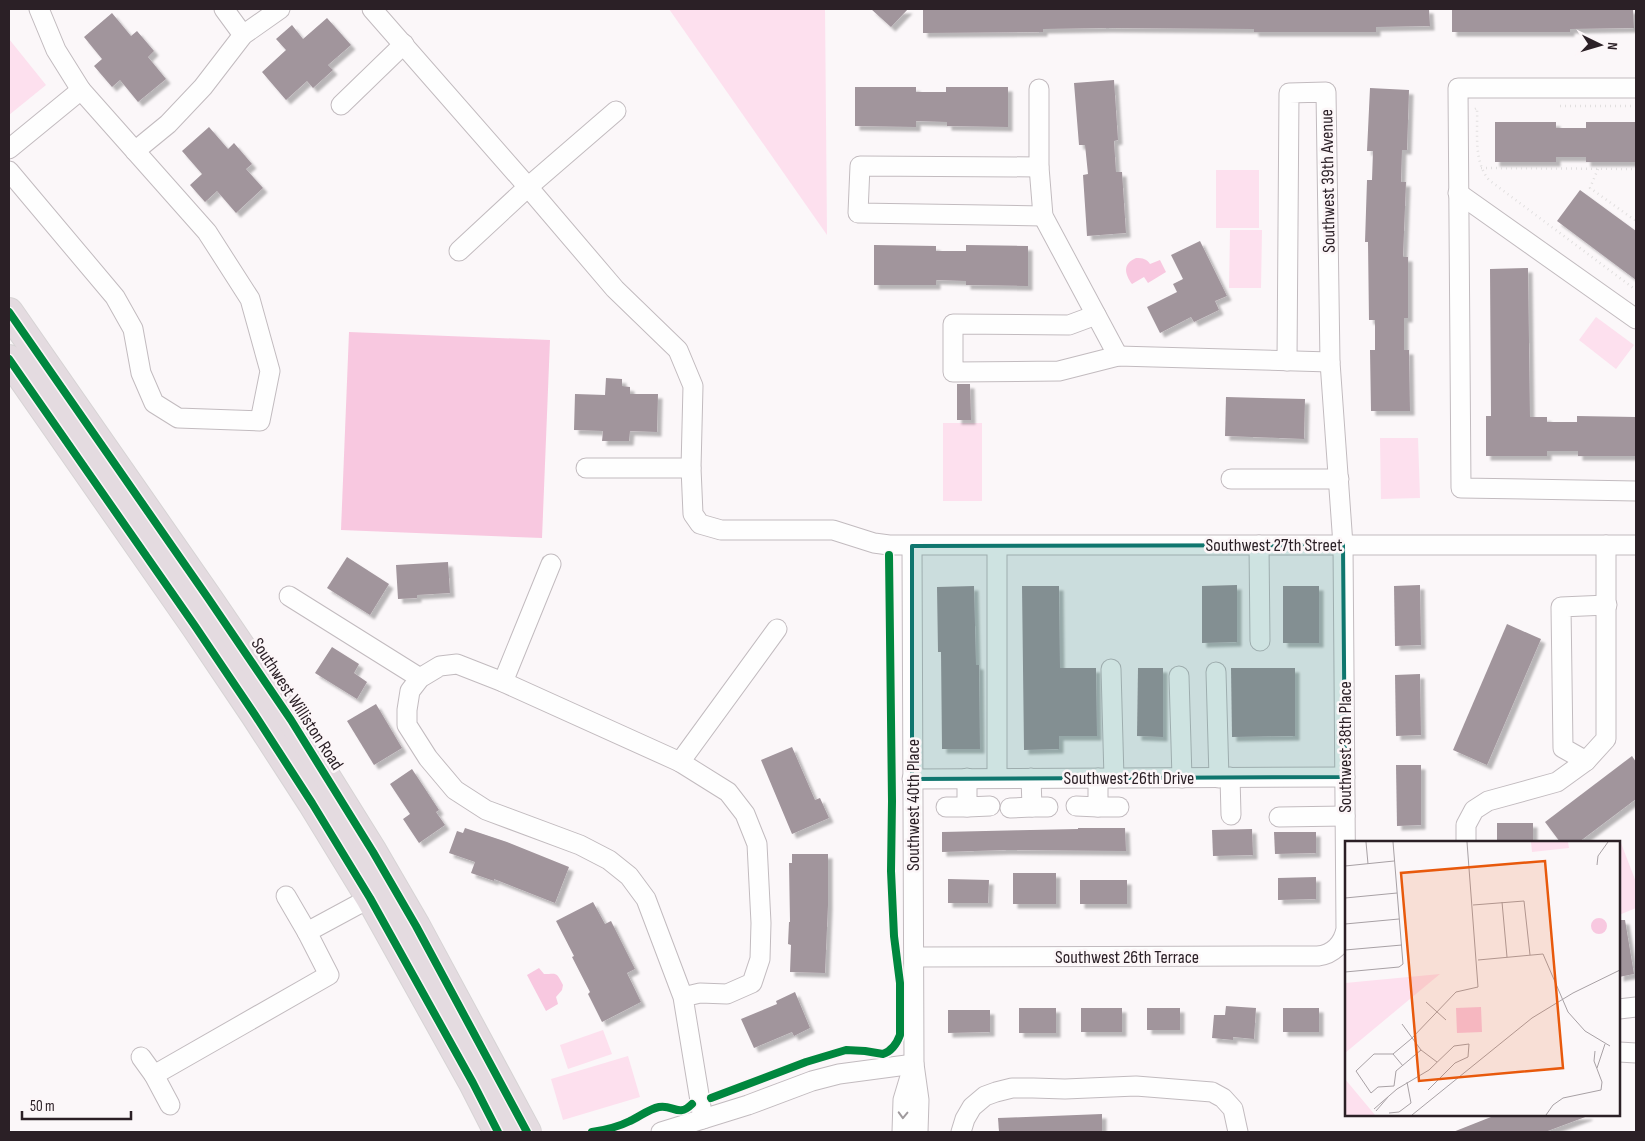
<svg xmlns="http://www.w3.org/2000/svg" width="1645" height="1141" font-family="'Sofia Sans Condensed',sans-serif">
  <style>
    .green { fill: #fde0ee }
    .water { fill: #f8c8e0 }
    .building { fill: #a1959c; filter: url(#shadow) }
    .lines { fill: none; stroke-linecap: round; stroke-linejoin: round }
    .minor-casing { stroke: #c2bbbf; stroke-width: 21 }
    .highway-casing { stroke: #d7d4d5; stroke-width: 30 }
    .path { stroke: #e2e0e0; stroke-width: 2.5; stroke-dasharray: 1 4; stroke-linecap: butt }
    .minor { stroke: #fefefe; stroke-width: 19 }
    .highway { stroke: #e4dbe0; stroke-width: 28 }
    .cycleway-casing { stroke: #fcf6f8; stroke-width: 11 }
    .cycleway { stroke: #00873e; stroke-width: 8 }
    .oneway { stroke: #9f9a9d }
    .marked { fill: #0f766e; fill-opacity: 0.2; stroke: #0f766e; stroke-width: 4; stroke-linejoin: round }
    .labels { text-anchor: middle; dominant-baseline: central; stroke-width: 5; stroke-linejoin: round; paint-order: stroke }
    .street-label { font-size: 18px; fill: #2b2026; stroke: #fcf6f8 }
    .inset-road { fill: none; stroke: #a8a1a5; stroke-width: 1 }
    .view { fill: #e8590c; fill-opacity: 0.15; stroke: #e8590c; stroke-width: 2.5 }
    .inset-edge { fill: none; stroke: #2b2026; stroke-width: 2.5 }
  </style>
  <defs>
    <filter id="shadow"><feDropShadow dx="4.5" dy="4.5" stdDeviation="1" flood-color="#0004"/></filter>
  </defs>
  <rect width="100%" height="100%" fill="#fbf7f9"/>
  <g class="green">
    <polygon points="669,9 825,9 827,235"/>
    <polygon points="9,39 46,85 9,115"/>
    <rect x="1216" y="170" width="43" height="58"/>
    <polygon points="1230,230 1262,230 1261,288 1229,288"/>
    <polygon points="1596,317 1634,345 1616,369 1579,340"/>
    <rect x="943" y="423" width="39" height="78"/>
    <polygon points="1380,438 1418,438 1420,498 1381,499"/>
    <polygon points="1614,840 1621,843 1636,882 1636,908 1619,915 1619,842 1608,842"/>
    <polygon points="603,1030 612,1054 568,1069 560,1045"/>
    <polygon points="628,1056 640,1097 563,1120 551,1079"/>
  </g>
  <g class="water">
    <path d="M1136 258C1143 258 1147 259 1150 264L1160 260 1166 272 1148 283 1144 277 1132 284C1125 274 1122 264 1136 258Z"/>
    <polygon points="349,332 550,340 542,538 341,530"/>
    <path d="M539 968 544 974C557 974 556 971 563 985L562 990 556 997 558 1004 546 1011 527 975Z"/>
  </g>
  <g class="building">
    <polygon points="871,9 908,9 891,27"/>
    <polygon points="923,9 1429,9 1430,26 1376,27 1376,32 1254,32 1254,29 1108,28 1043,29 1043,32 923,33"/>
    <polygon points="1452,9 1633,9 1634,28 1570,29 1570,32 1452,32"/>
    <polygon points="112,13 131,36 137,31 154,51 148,57 166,79 138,102 120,80 112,87 94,66 102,59 84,37"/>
    <polygon points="327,18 351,45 328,65 333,70 313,88 307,81 286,100 262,72 286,50 276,39 292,25 303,39"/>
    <polygon points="1114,80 1118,140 1114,141 1116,172 1122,172 1126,233 1087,236 1083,175 1088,174 1085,145 1079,145 1074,83"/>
    <polygon points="855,87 916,87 916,92 946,92 946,87 1008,87 1008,127 947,126 947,122 916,121 916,127 855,126"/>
    <polygon points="1370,88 1409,90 1407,150 1402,150 1401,182 1406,182 1403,257 1408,257 1408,318 1404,318 1404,350 1409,350 1410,411 1371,411 1370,350 1375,350 1375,320 1369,320 1368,242 1365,242 1367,180 1372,180 1373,151 1367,151"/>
    <polygon points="1495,122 1556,122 1556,128 1586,128 1586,122 1636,122 1636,162 1586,162 1586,157 1556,157 1556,162 1495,162"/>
    <polygon points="209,127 228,149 234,143 252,164 246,169 263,188 236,213 217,191 205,202 190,185 202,174 182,151"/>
    <polygon points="1580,190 1636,231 1636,280 1557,221"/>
    <polygon points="1200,241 1227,296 1215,301 1219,310 1194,322 1191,317 1160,333 1147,307 1177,292 1173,284 1183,279 1171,255"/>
    <polygon points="874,245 936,246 936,251 966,251 966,245 1028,246 1028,286 966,285 966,281 936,280 936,285 874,285"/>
    <polygon points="1528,268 1530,417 1547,417 1547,422 1577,422 1577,416 1636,417 1636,456 1578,456 1578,451 1547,451 1547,456 1486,456 1486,416 1491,416 1490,269"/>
    <polygon points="606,378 622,379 622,386 630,387 630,394 658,394 657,432 630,431 629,441 602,441 603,431 574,430 575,394 605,395"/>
    <polygon points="957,384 970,384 971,420 957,420"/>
    <polygon points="1226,397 1305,399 1304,439 1225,436"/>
    <polygon points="347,557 389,584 370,615 327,588"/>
    <polygon points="448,562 450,593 417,595 417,598 398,599 396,565"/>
    <polygon points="1237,585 1237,642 1202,643 1202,586"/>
    <polygon points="1420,585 1421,645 1395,646 1394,586"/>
    <polygon points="974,586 976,665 979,665 980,749 942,749 941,652 938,652 937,587"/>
    <polygon points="1022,586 1059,586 1060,668 1096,668 1097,736 1059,736 1059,749 1024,750"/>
    <rect x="1283" y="586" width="36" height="57"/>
    <polygon points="1507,624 1541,639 1487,765 1453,750"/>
    <polygon points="332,647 359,664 354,673 367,682 357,699 315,673"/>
    <polygon points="1138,668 1163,668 1163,737 1137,736"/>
    <polygon points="1231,668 1295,668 1295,736 1232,737"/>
    <polygon points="1420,674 1421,735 1396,736 1395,675"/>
    <polygon points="376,704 402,748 374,765 347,721"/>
    <polygon points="792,747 815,800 820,798 829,818 792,834 761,760"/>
    <polygon points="1632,756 1636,762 1636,799 1579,842 1560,842 1545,822"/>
    <polygon points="1396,765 1421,765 1421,825 1397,826"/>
    <polygon points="412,769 439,810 436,812 445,825 419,843 403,819 410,814 390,784"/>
    <rect x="1497" y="823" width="36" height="19"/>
    <polygon points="465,828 507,842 569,867 555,903 494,879 494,881 471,873 475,862 449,853 457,831 463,833"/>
    <polygon points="1078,828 1125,828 1126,851 1006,850 942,852 942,832 1078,829"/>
    <polygon points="1252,829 1253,855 1213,856 1212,830"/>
    <polygon points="1274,832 1316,832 1316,853 1275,854"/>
    <polygon points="792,854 828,854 828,905 825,973 790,972 791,945 788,944 789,922 790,922 789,863 792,863"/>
    <rect x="1013" y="873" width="43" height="31"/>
    <polygon points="1316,877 1316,899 1278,900 1278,878"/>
    <polygon points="948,879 989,880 988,903 948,903"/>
    <rect x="1080" y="880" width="47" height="24"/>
    <polygon points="593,902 605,924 611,921 635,969 627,973 641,1002 602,1022 588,994 590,992 572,957 574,956 556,921"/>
    <polygon points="1619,920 1625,920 1634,974 1619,977"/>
    <polygon points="795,992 810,1028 794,1036 792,1032 754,1048 741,1019 777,1004 776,1001"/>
    <polygon points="1226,1006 1256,1008 1254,1039 1233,1037 1233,1040 1212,1038 1214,1015 1225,1015"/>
    <rect x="1019" y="1008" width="37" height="25"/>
    <rect x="1081" y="1008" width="41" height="24"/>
    <rect x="1147" y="1008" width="33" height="22"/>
    <rect x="1283" y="1008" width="36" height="24"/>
    <polygon points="948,1010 990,1010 990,1032 948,1033"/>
    <polygon points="1102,1114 1102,1132 999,1132 998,1118"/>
    <polygon points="1496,1115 1588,1115 1588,1116 1545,1132 1453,1132"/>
  </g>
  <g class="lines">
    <defs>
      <g id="minor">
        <polyline points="224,9 243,35"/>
        <polyline points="372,9 528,187 615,289 678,350 693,386 691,468 693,514 700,524 721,530 833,530 874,543 889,545 1636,545"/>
        <polyline points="1636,88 1458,88 1461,488 1636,491"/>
        <polyline points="1039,89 1039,167 1043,216 1118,356"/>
        <polyline points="341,105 404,44"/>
        <polyline points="9,149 81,90"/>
        <polyline points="135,151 168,124 203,87 243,35 280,9"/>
        <polyline points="1039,167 860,166 858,213 1043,216"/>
        <polyline points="9,171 115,297 133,329 141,373 154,403 178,418 260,421 270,371 250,299 207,232 81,90 56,50 39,9"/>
        <polyline points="1458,193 1636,319"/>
        <polyline points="459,251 528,187 616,111"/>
        <polyline points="1096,315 1069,325 953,324 953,372 1059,371 1118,356 1330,362"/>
        <polyline points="586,468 691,468"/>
        <polyline points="1231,479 1339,479"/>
        <polyline points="1259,545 1260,641"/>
        <polyline points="912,546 914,1064 919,1100 918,1132"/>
        <polyline points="289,596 420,678"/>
        <polyline points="1111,669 1114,778"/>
        <polyline points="1216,672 1219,778"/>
        <polyline points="1179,676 1182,778"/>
        <polyline points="503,682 551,564"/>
        <polyline points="1586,761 1563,748 1561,607 1607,605"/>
        <polyline points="680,762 777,629"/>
        <polyline points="1230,777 1231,815"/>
        <polyline points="967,778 967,807 990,806"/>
        <polyline points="997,778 997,546"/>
        <polyline points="1031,778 1032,807 1048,807"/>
        <polyline points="912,779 1345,777"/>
        <polyline points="1076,806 1098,807 1098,778"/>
        <polyline points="946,807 967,807"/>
        <polyline points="1098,807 1119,807"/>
        <polyline points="1010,808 1032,807"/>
        <polyline points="1279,817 1345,816"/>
        <polyline points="1466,842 1466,825 1474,810 1488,801 1557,782 1586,761 1606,739 1606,545"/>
        <polyline points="286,896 307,932"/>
        <path d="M914 957 1318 956C1333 954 1343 944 1346 929L1343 545 1330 362 1326 92 1289 93 1287 361"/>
        <polyline points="683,997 700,993 727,994 752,983 760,959 761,923 757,844 745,814 728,792 680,762 503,682 457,664 440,666 420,678 410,691 407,710 407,725 428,758 455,790 486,810 580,845 609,860 629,876 646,899 683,997 703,1119"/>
        <polyline points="1619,1009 1636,1007"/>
        <polyline points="1619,1052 1636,1053"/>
        <polyline points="141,1057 154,1075 170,1105"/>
        <polyline points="154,1075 329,975 307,932 370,898"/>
        <polyline points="661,1132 748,1105 812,1081 839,1074 914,1064"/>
        <polyline points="902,1132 903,1100 912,1070"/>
        <polyline points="961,1132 965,1119 972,1107 985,1096 996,1092 1012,1088 1033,1088 1065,1089 1136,1086 1212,1092 1223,1098 1233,1109 1238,1132"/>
      </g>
      <g id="highway">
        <polyline points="9,312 208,598 291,720 373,852 416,926 527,1132"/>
        <polyline points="9,359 195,626 255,715 312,803 370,898 473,1083 498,1132"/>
      </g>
    </defs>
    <use href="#minor" class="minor-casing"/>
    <use href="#highway" class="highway-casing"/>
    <g class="path">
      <polyline points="1560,106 1634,106"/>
      <path d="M1475 109 1477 108C1478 132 1473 161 1489 180L1636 290"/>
      <polyline points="1481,168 1636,169"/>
      <polyline points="1598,169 1590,188 1636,221"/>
    </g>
    <use href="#minor" class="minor"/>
    <use href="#highway" class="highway"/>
    <defs>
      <g id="cycleway">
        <polyline points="9,312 208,598 291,720 373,852 416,926 527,1132"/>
        <polyline points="9,359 195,626 255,715 312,803 370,898 473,1083 498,1132"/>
        <path d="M711 1098 806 1062 846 1050 865 1051 883 1054C892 1051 897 1043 900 1035V983L894 936 891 871 892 801 889 555"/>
        <path d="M592 1132C605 1130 618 1127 630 1121 639 1117 649 1109 659 1107 673 1104 678 1118 692 1104"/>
      </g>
    </defs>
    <use href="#cycleway" class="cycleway-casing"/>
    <use href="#cycleway" class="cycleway"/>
  </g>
  <defs><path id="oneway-chevron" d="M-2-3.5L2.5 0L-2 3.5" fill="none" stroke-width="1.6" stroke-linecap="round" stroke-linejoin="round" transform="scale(1.25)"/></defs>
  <use class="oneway" href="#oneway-chevron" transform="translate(903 1115) rotate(92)"/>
  <path class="marked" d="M1343 545 1345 777 912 779V546Z"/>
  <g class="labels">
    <g class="street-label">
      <text transform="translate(1328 181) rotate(-91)">Southwest 39th Avenue</text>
      <text x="1274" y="545">Southwest 27th Street</text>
      <text transform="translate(297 704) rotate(57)">Southwest Williston Road</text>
      <text transform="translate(1345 747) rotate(-90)">Southwest 38th Place</text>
      <text x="1129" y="778">Southwest 26th Drive</text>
      <text transform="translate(913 805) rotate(-90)">Southwest 40th Place</text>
      <text x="1127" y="957">Southwest 26th Terrace</text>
    </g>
  </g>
  <g transform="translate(1345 841)">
    <rect width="275" height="275" fill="#fbf7f9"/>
    <path d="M186 1H223L224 7 187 11ZM95 133 0 212V142ZM0 238 30 274H0Z" fill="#fde0ee"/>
    <path d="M246 85a8 8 0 1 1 16 0a8 8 0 1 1-16 0ZM136 166 137 191 112 192 111 167Z" fill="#f8c8e0"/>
    <path class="inset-road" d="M21 1 23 23M252 24 253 15 263 1M0 25 49 20M0 57 52 52M157 61 162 116M128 64 179 60 185 114M0 83 54 78M0 109 57 104M133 119 198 113 223 171 240 190 265 205M0 131 54 126 58 123 48 1M81 161 101 179M57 183 76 209 92 221M48 213 58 225M252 227 260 203M49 245 33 246 26 252 11 230 29 213H48L66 198 111 151 133 146 122 1M49 245 51 230 76 209M29 268 52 248 84 229 109 205 124 203 123 216 110 222 83 249M31 270 43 256M44 272 54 271 66 262 62 241M67 274 187 177 228 152 275 129M201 274 208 264 218 257 256 249 257 241 249 220 250 210"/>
    <path class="view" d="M200 20 218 227 74 240 56 32Z"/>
    <rect width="275" height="275" class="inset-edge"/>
  </g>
  <rect width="1645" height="1141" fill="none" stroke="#2b2026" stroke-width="20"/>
  <g transform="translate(1600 45) rotate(95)" stroke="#fcf6f8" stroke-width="4" paint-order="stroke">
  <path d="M0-4L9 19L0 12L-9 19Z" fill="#2b2026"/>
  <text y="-8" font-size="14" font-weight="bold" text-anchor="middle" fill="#2b2026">N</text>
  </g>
  <path d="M22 1111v8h109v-8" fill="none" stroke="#2b2026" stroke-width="2.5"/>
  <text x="30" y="1111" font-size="15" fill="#2b2026" stroke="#fcf6f8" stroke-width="4" paint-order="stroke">50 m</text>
</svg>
